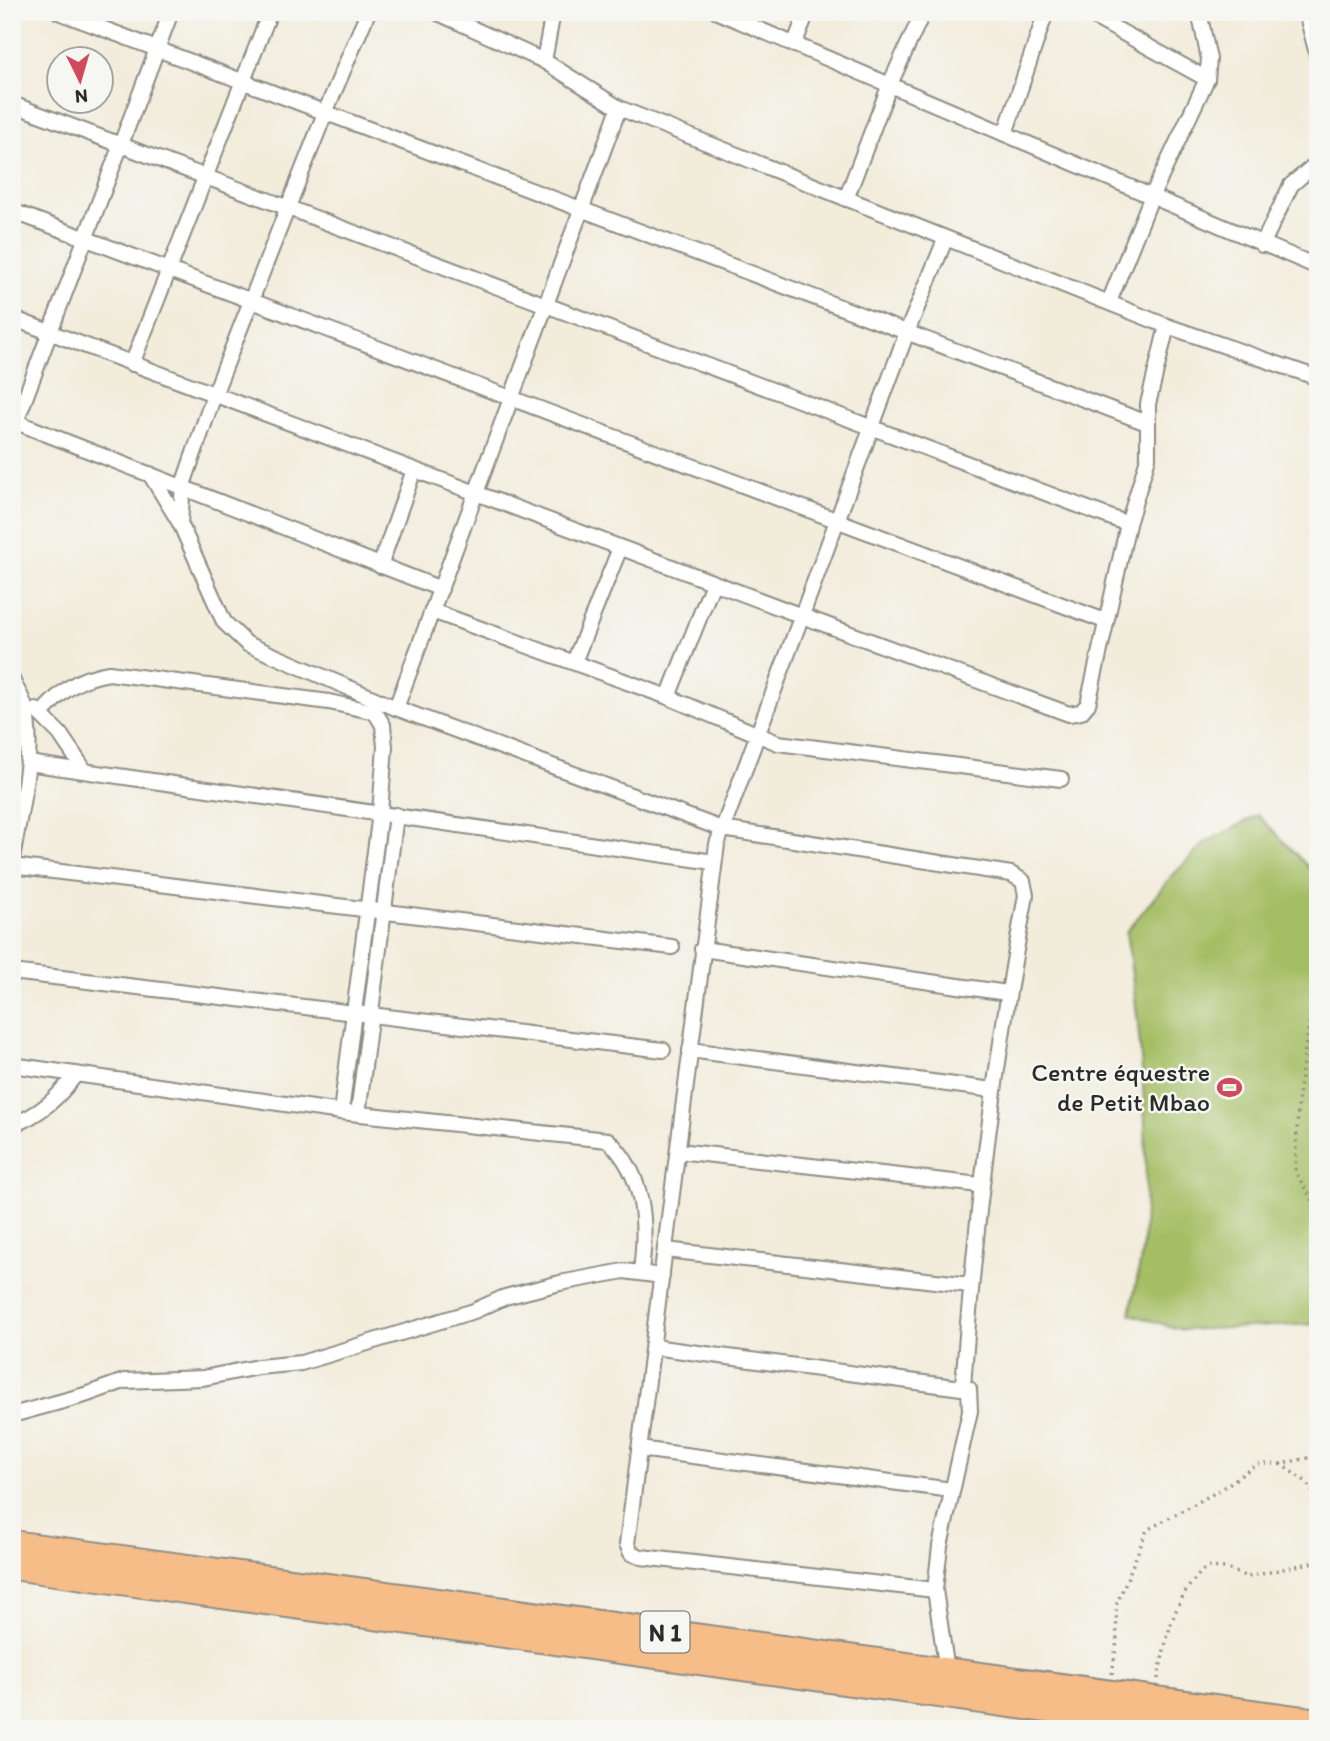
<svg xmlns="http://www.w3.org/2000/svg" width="1330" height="1741" font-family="Itim,sans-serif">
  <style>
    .green { fill: #a4be64; stroke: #687448; stroke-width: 2 }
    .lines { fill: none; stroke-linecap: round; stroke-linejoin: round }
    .street-casing { stroke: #8e8c83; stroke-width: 18 }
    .highway-casing { stroke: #8e8c83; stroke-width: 30 }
    .path { stroke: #8e8c83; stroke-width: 3.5; stroke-dasharray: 2 5; stroke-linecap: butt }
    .street { stroke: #fff; stroke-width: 14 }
    .highway { stroke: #f7bd88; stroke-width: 26 }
    .labels { text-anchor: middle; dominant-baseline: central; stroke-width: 5; stroke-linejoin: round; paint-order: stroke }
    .shield { fill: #f6f6f2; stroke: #686867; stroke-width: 2 }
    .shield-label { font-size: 24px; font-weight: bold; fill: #2b2b2b }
    .poi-label { font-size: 26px; fill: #2b2b2b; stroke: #f6f6f2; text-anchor: end }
  </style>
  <rect width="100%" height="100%" fill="#f6f6f2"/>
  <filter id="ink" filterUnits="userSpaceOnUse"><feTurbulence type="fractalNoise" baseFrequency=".0143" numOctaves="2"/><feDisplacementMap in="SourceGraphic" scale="14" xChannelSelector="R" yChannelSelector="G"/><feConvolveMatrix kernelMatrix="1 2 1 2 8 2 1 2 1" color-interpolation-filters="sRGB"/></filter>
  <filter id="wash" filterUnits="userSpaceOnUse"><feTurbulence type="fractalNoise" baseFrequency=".00686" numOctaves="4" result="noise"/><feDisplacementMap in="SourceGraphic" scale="28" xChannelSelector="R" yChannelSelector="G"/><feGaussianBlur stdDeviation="1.57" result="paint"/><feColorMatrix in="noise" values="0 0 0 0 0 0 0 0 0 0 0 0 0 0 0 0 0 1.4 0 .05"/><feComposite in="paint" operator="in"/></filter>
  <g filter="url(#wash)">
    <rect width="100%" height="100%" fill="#f2ecdb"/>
    <path class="green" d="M1258 815 1318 877V1324L1182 1330 1130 1314C1135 1286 1143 1258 1144 1230 1150 1130 1141 1030 1126 932L1171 877 1206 842Z"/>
  </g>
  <g filter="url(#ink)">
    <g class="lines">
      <defs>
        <g id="street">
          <polyline points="59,12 1147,423"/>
          <path d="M368 12 325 113 214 395 183 485 180 523 224 622 247 644 396 708 722 829 1011 874 1023 881 1026 895C995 1058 975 1221 963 1386"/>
          <polyline points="436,12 544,61 619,108 1167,326 1318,378"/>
          <polyline points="718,12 1318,267"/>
          <polyline points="1085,12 1207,79"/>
          <polyline points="1306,12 1318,58"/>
          <polyline points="794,45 807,12"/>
          <polyline points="544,61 553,12"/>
          <polyline points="12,104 1128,524"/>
          <polyline points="1005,134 1046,12"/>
          <polyline points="846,199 890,84 923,12"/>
          <polyline points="12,211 1105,621"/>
          <polyline points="1262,245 1291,185 1318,162"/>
          <polyline points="1109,302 1151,198 1207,79 1209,59 1199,12"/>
          <polyline points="12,318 802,616 1069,714 1081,712 1088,704 1128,524 1148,458 1148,404 1167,326"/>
          <polyline points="132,364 270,12"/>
          <polyline points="16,422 171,12"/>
          <polyline points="12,424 16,422 441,589"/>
          <polyline points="150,474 180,523"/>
          <polyline points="380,566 414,470"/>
          <polyline points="432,611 668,697 778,743 1061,779"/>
          <polyline points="574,662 620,548"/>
          <path d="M12 679C15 688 21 695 24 704 37 751 19 812 12 860"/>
          <polyline points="668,697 713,583"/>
          <polyline points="396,708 619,108"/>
          <polyline points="36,710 60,734 85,771"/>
          <path d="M41 714C62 690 78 678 109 673L329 702 375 712 383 725 385 747 380 813 341 1112"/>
          <polyline points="28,763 714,862"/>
          <polyline points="12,866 672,947"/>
          <polyline points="702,949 1007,993"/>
          <polyline points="12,972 663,1050"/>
          <polyline points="690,1050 993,1090"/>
          <path d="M12 1065 341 1112 608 1140C645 1175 647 1223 641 1271"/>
          <polyline points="358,1114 396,815"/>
          <path d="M12 1125C41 1114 58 1098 76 1074"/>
          <polyline points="678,1151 980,1185"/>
          <polyline points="666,1250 970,1285"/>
          <polyline points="653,1347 969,1389 970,1411 940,1546 935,1590 947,1671"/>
          <polyline points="12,1415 85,1395 124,1381 203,1378 258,1367 301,1363 474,1311 505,1297 560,1283 624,1271 662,1276"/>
          <polyline points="639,1449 952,1490"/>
          <polyline points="935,1590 641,1557 631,1553 627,1544 717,844 907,332 945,240"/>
        </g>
        <g id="highway">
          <polyline points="12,1544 1318,1722"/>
          <polyline points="12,1566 1191,1729"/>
        </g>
      </defs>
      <use href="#street" class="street-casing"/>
      <use href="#highway" class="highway-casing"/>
      <g class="path">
        <polyline points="1318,836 1318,845"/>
        <polyline points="1318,967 1299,1089 1295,1172 1318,1209"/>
        <polyline points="1280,1464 1305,1481 1318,1499"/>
        <polyline points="1112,1674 1117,1641 1116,1606 1147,1530 1220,1490 1257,1464 1280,1464 1318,1456"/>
        <path d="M1158 1679C1166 1639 1174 1594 1207 1567L1225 1568 1248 1577 1318 1561"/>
      </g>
      <use href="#street" class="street"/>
      <use href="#highway" class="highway"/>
    </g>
  </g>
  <defs>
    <symbol id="stadium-bare" viewBox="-9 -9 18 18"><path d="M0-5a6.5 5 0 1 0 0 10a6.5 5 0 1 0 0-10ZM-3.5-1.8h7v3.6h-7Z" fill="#d1495b" stroke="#f6f6f2" stroke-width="2.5" paint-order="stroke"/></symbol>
  </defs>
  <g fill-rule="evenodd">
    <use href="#stadium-bare" x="1212" y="1070" width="35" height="35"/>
  </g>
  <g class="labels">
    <rect class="shield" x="640.5" y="1611.5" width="49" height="41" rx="5"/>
    <g class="shield-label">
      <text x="665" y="1632">N 1</text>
    </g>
    <g class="poi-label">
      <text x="1210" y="1072">Centre équestre<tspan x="1210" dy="30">de Petit Mbao</tspan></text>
    </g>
  </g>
  <rect width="1330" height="1741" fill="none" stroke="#f6f6f2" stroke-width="42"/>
  <g transform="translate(80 80) rotate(175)"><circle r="33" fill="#f6f6f2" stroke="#a5a5a2" stroke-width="2"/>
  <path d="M0-5L12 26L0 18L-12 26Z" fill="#d1495b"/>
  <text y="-10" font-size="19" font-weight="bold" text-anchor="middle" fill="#2b2b2b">N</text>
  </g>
</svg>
